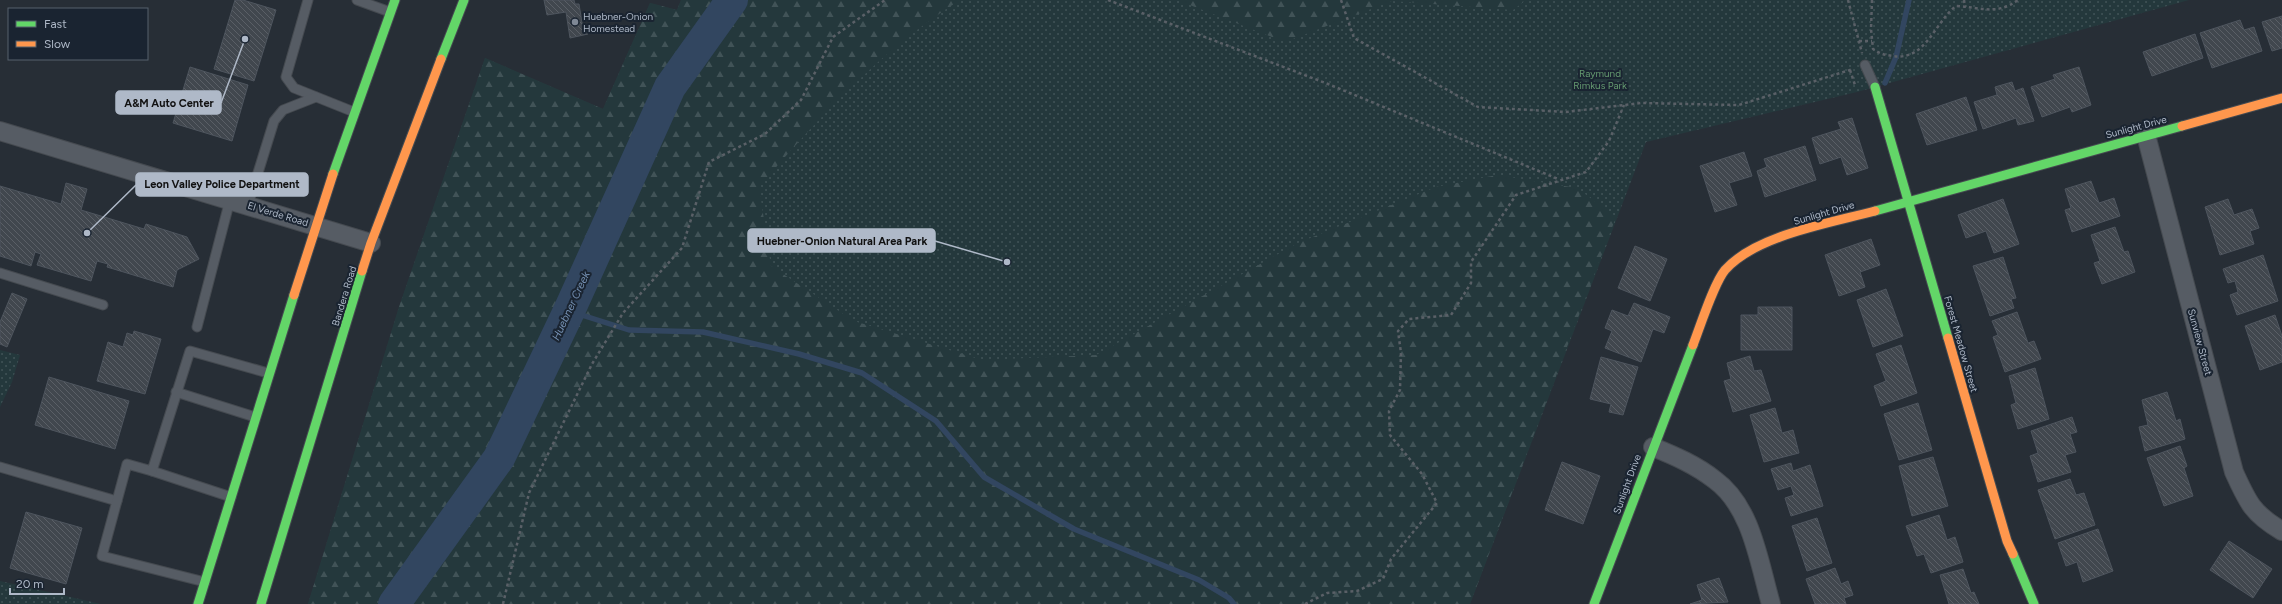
<svg xmlns="http://www.w3.org/2000/svg" width="2282" height="604" font-family="Figtree,sans-serif">
  <style>
    .green { fill: url(#green-dots) }
    .forest { fill: url(#forest-firs) }
    .lines { fill: none; stroke-linecap: round; stroke-linejoin: round }
    .stream { stroke: #324660; stroke-width: 5.5 }
    .river { stroke: #324660; stroke-width: 32 }
    .building { fill: url(#building-back-hatch); stroke: #4e555e }
    .lane-casing { stroke: #454a50; stroke-width: 11 }
    .street-casing { stroke: #454a50; stroke-width: 20 }
    .fast-casing { stroke: #454a50; stroke-width: 11 }
    .slow-casing { stroke: #454a50; stroke-width: 11 }
    .path { stroke: #5a6067; stroke-width: 2.5; stroke-dasharray: 3 3; stroke-linecap: butt }
    .lane { stroke: #565c64; stroke-width: 9 }
    .street { stroke: #565c64; stroke-width: 18 }
    .fast { stroke: #63d668; stroke-width: 9 }
    .slow { stroke: #ff974d; stroke-width: 9 }
    .poi-dot { fill: #7f8895; stroke: #1a2431; stroke-width: 1.5 }
    .labels { text-anchor: middle; dominant-baseline: central; stroke-width: 4; stroke-linejoin: round; paint-order: stroke }
    .poi-label { font-size: 10px; fill: #afb9c8; stroke: #1a2431; text-anchor: start }
    .park-label { font-size: 10px; fill: #659a70; stroke: #1a2431 }
    .street-label { font-size: 10px; fill: #afb9c8; stroke: #1a2431 }
    .water-label { font-size: 11px; font-style: italic; fill: #7590b2; stroke: #1a2431 }
    .leader { fill: none; stroke: #afb9c8; stroke-width: 1.5 }
    .callout-dot { fill: #afb9c8; stroke: #1a2431; stroke-width: 1.5 }
    .callout { fill: #afb9c8; stroke: #afb9c8; stroke-width: 1.5 }
    .callout-label { font-size: 11px; text-anchor: middle; font-weight: bold; fill: #111 }
  </style>
  <defs>
    <pattern id="green-dots" width="8" height="8" patternUnits="userSpaceOnUse"><rect width="8" height="8" fill="#24383c"/><path d="M2 2h.1M6 6h.1" fill="none" stroke="#415357" stroke-width="1.8" stroke-linecap="round"/></pattern>
    <pattern id="forest-firs" width="22" height="20" patternUnits="userSpaceOnUse"><rect width="22" height="20" fill="#24383c"/><path d="M5 1l3.5 6h-7zM16 11l3.5 6h-7z" fill="#415357"/></pattern>
    <pattern id="building-back-hatch" width="6" height="6" patternUnits="userSpaceOnUse"><rect width="6" height="6" fill="#41474e"/><path d="M-1 5l2 2M0 0l6 6M5-1l2 2" fill="none" stroke="#5a5f66"/></pattern>
  </defs>
  <rect width="100%" height="100%" fill="#272e36"/>
  <g class="green">
    <polygon points="681,0 2189,0 1857,92 1646,142 1470,604 308,604 399,307 485,58 603,109 650,3 677,10"/>
    <polygon points="0,350 20,355 12,382 0,407"/>
    <polygon points="0,581 101,604 0,604"/>
  </g>
  <g class="forest">
    <path d="M681 0H960C882 49 819 117 759 187L771 266 854 321 982 360 1096 355 1298 243 1436 187 1497 175 1577 188 1616 217 1470 604H394L395 585 370 604H308L399 307 485 58 603 109 650 3 677 10Z"/>
    <polygon points="1177,0 1526,0 1513,10 1392,1 1285,42"/>
  </g>
  <g class="lines">
    <g class="stream">
      <polyline points="1885,83 1896,57 1909,0"/>
      <polyline points="569,311 629,330 703,332 799,354 862,373 936,421 984,477 1074,529 1199,580 1229,598 1234,604"/>
    </g>
    <polyline class="river" points="394,604 499,458 569,311 670,87 732,0"/>
  </g>
  <g class="building">
    <polygon points="235,0 243,0 276,10 254,81 214,69"/>
    <polygon points="544,0 574,0 575,4 579,4 583,29 587,29 588,34 570,38 566,12 547,15"/>
    <polygon points="2282,16 2282,48 2272,51 2262,22"/>
    <polygon points="2240,20 2244,30 2254,27 2262,51 2212,68 2200,33"/>
    <polygon points="2195,34 2203,58 2152,76 2143,52"/>
    <polygon points="190,67 248,85 232,141 173,123"/>
    <polygon points="2079,67 2091,105 2072,112 2070,107 2042,117 2031,87 2055,79 2053,75"/>
    <polygon points="2012,82 2015,91 2023,88 2034,121 2018,125 2016,118 1983,129 1974,102 1997,95 1995,87"/>
    <polygon points="1966,97 1977,130 1927,145 1916,114"/>
    <polygon points="1852,118 1868,168 1847,175 1841,157 1820,164 1812,138 1841,129 1838,122"/>
    <polygon points="1805,146 1816,180 1765,197 1757,171 1767,167 1764,159"/>
    <polygon points="1744,152 1752,176 1729,183 1737,205 1715,212 1700,166"/>
    <polygon points="2091,181 2099,203 2114,198 2120,216 2072,232 2065,210 2071,208 2065,189"/>
    <polygon points="66,183 87,189 81,210 144,229 146,224 187,237 199,259 177,270 173,287 107,267 108,264 97,261 91,281 37,265 41,254 35,252 31,266 0,256 0,186 61,204"/>
    <polygon points="2003,199 2019,244 1994,253 1986,231 1966,238 1958,215"/>
    <polygon points="2228,199 2234,215 2252,209 2259,228 2250,231 2254,244 2220,255 2205,207"/>
    <polygon points="2115,227 2124,252 2128,251 2135,272 2102,284 2094,263 2100,261 2091,235"/>
    <polygon points="1871,239 1880,265 1860,272 1865,287 1839,296 1825,255"/>
    <polygon points="1635,246 1667,259 1650,301 1618,288"/>
    <polygon points="2263,255 2278,301 2237,315 2230,295 2238,292 2235,281 2228,283 2223,269"/>
    <polygon points="2003,257 2016,298 2011,299 2014,308 1990,316 1973,266"/>
    <polygon points="1886,289 1903,336 1873,347 1857,300"/>
    <polygon points="12,293 27,299 7,347 0,344 0,322"/>
    <polygon points="1634,303 1670,317 1664,333 1653,329 1641,362 1605,348 1612,331 1605,328 1612,310 1628,316"/>
    <polygon points="1758,307 1792,307 1792,350 1741,350 1741,315 1758,315"/>
    <polygon points="2017,312 2028,343 2034,341 2041,359 2005,372 1993,337 1998,335 1992,321"/>
    <polygon points="2275,315 2282,336 2282,362 2260,370 2245,326"/>
    <polygon points="134,331 161,339 145,394 97,381 108,342 123,347 127,333 133,335"/>
    <polygon points="1901,345 1917,393 1881,406 1874,386 1886,381 1876,354"/>
    <polygon points="1750,356 1754,371 1761,370 1771,401 1733,412 1724,381 1731,379 1727,363"/>
    <polygon points="1601,357 1638,367 1623,415 1609,412 1611,404 1590,399"/>
    <polygon points="2035,368 2049,419 2018,429 2011,405 2016,403 2009,376"/>
    <polygon points="49,377 129,401 115,449 35,425"/>
    <polygon points="2167,392 2176,421 2180,419 2185,439 2145,451 2139,427 2148,425 2142,400"/>
    <polygon points="1918,403 1932,450 1899,460 1884,414"/>
    <polygon points="1775,408 1782,433 1793,430 1799,453 1764,462 1750,415"/>
    <polygon points="2072,417 2077,432 2070,434 2076,452 2065,455 2071,472 2038,482 2030,456 2038,453 2031,431"/>
    <polygon points="2180,446 2187,466 2184,468 2193,496 2164,506 2147,458"/>
    <polygon points="1933,457 1948,506 1912,516 1899,466"/>
    <polygon points="1562,462 1600,476 1583,524 1545,510"/>
    <polygon points="1791,463 1793,471 1810,465 1823,506 1791,516 1785,498 1794,495 1791,486 1778,490 1771,469"/>
    <polygon points="2070,479 2076,495 2084,493 2095,525 2055,539 2038,490"/>
    <polygon points="26,512 82,528 66,584 10,568"/>
    <polygon points="1939,515 1947,540 1955,537 1963,562 1931,573 1924,554 1917,556 1906,526"/>
    <polygon points="1817,518 1832,563 1807,571 1792,526"/>
    <polygon points="2098,529 2113,571 2083,582 2077,562 2066,566 2058,543"/>
    <polygon points="2229,541 2272,569 2253,598 2210,570"/>
    <polygon points="1835,568 1841,584 1848,581 1853,595 1844,598 1846,604 1815,604 1806,579"/>
    <polygon points="1963,569 1971,593 1974,592 1979,604 1949,604 1940,575"/>
    <polygon points="1719,578 1728,602 1690,604 1702,600 1697,585"/>
  </g>
  <g class="lines">
    <defs>
      <g id="lane">
        <polyline points="308,0 286,77 294,88 354,112"/>
        <polyline points="357,0 390,12"/>
        <polyline points="1865,65 1875,87"/>
        <polyline points="248,205 274,121 283,110 316,97"/>
        <polyline points="0,273 103,305"/>
        <polyline points="197,327 230,200"/>
        <polyline points="176,392 255,417"/>
        <polyline points="0,467 117,501"/>
        <polyline points="152,471 231,497"/>
        <polyline points="205,582 102,556 127,464 152,471 190,351 268,373"/>
      </g>
      <g id="street">
        <polyline points="0,131 371,243"/>
        <path d="M2146 135 2234 472C2248 503 2253 514 2282 531"/>
        <path d="M1653 447C1675 456 1696 465 1715 480 1752 507 1759 563 1771 604"/>
      </g>
      <g id="fast">
        <polyline points="441,59 464,0"/>
        <polyline points="1875,87 1948,338"/>
        <polyline points="333,174 395,0"/>
        <polyline points="1875,211 2182,126"/>
        <polyline points="2013,554 2034,604"/>
        <polyline points="198,604 294,295"/>
        <polyline points="261,604 362,271"/>
        <polyline points="1594,604 1693,345"/>
      </g>
      <g id="slow">
        <polyline points="2182,126 2282,98"/>
        <polyline points="362,271 371,243 441,59"/>
        <polyline points="294,295 333,174"/>
        <polyline points="1948,338 2007,541 2013,554"/>
        <path d="M1693 345C1700 327 1714 283 1725 270 1756 235 1831 223 1875 211"/>
      </g>
    </defs>
    <use href="#lane" class="lane-casing"/>
    <use href="#street" class="street-casing"/>
    <use href="#fast" class="fast-casing"/>
    <use href="#slow" class="slow-casing"/>
    <g class="path">
      <polyline points="1108,0 1328,84 1558,179"/>
      <polyline points="1341,0 1354,38 1478,107 1566,112 1641,103 1739,105 1853,69"/>
      <polyline points="1848,0 1862,53"/>
      <path d="M1872 0 1871 29 1873 49C1880 54 1885 55 1893 56 1926 61 1934 23 1956 6 1980 7 1996 16 2018 0"/>
      <polyline points="1964,0 1965,7"/>
      <polyline points="1859,41 1872,41"/>
      <polyline points="1850,70 1855,85"/>
      <polyline points="503,604 529,493 592,364 623,313 682,248 709,162 765,134 801,100 833,37 885,0"/>
      <polyline points="1305,604 1327,593 1357,591 1383,579 1391,559 1437,503 1422,474 1390,435 1389,411 1400,390 1401,353 1398,331 1409,319 1451,315 1471,283 1471,262 1516,195 1586,172 1609,141 1624,105"/>
    </g>
    <use href="#lane" class="lane"/>
    <use href="#street" class="street"/>
    <use href="#fast" class="fast"/>
    <use href="#slow" class="slow"/>
  </g>
  <circle class="poi-dot" cx="575" cy="22" r="4"/>
  <g class="labels">
    <g class="poi-label">
      <text x="583" y="16">Huebner-Onion<tspan x="583" dy="12">Homestead</tspan></text>
    </g>
    <g class="park-label">
      <text x="1600" y="73">Raymund<tspan x="1600" dy="12">Rimkus Park</tspan></text>
    </g>
    <g class="street-label">
      <text transform="translate(2136 127) rotate(-15)">Sunlight Drive</text>
      <text transform="translate(1824 213) rotate(-16)">Sunlight Drive</text>
      <text transform="translate(278 214) rotate(17)">El Verde Road</text>
      <text transform="translate(344 296) rotate(-73)">Bandera Road</text>
      <text transform="translate(2200 342) rotate(75)">Sunview Street</text>
      <text transform="translate(1961 344) rotate(74)">Forest Meadow Street</text>
      <text transform="translate(1627 484) rotate(-70)">Sunlight Drive</text>
    </g>
    <g class="water-label">
      <text transform="translate(571 306) rotate(-65)">Huebner Creek</text>
    </g>
  </g>
  <path class="leader" d="M245 39L221 103M87 233L136 185M1007 262L935 241"/>
  <g class="callout-dot">
    <circle cx="245" cy="39" r="4"/>
    <circle cx="87" cy="233" r="4"/>
    <circle cx="1007" cy="262" r="4"/>
  </g>
  <g class="callout">
    <rect x="116" y="91" width="105" height="23" rx="4"/>
    <rect x="136" y="173" width="172" height="23" rx="4"/>
    <rect x="748" y="229" width="187" height="23" rx="4"/>
  </g>
  <g class="callout-label">
    <text x="169" y="107">A&amp;M Auto Center</text>
    <text x="222" y="188">Leon Valley Police Department</text>
    <text x="842" y="245">Huebner-Onion Natural Area Park</text>
  </g>
  <rect x="8" y="8" width="140" height="52" fill="#1a2431" stroke="#56606d"/>
  <rect x="16" y="21" width="20" height="6" fill="#63d668" stroke="#56606d"/>
  <text x="44" y="28" font-size="12" fill="#afb9c8">Fast</text>
  <rect x="16" y="41" width="20" height="6" fill="#ff974d" stroke="#56606d"/>
  <text x="44" y="48" font-size="12" fill="#afb9c8">Slow</text>
  <path d="M10 588v6h54v-6" fill="none" stroke="#afb9c8" stroke-width="2"/>
  <text x="16" y="588" font-size="12" fill="#afb9c8" stroke="#1a2431" stroke-width="3" paint-order="stroke">20 m</text>
</svg>
